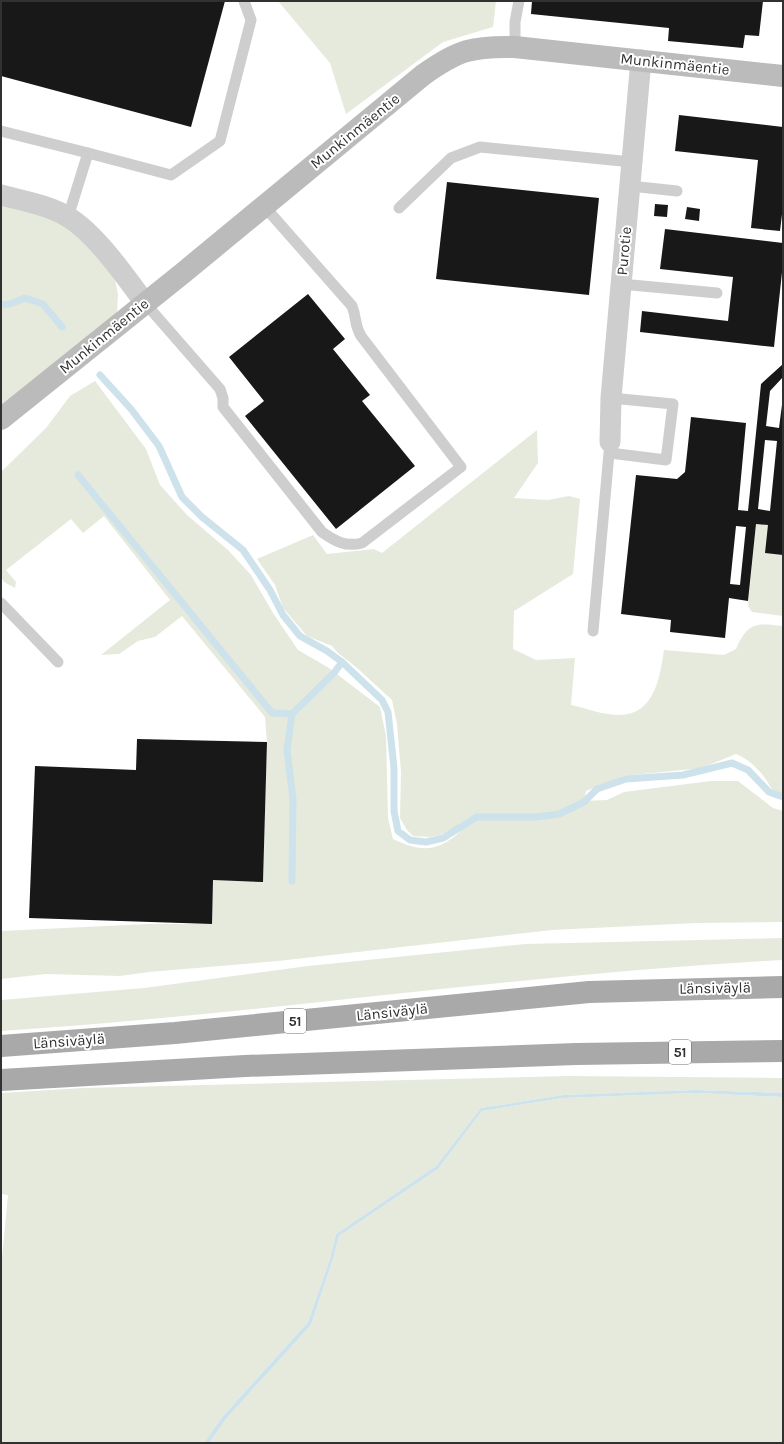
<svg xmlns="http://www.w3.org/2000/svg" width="784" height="1444" font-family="Karla,sans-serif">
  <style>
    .green { fill: #e5eadd }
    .water { fill: #cde2eb }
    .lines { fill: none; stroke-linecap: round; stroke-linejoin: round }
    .stream { stroke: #cde2eb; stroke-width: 7 }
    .building { fill: #181818; fill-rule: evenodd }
    .lane { stroke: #cecece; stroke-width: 11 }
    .street { stroke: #cecece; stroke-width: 21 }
    .secondary { stroke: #bbb; stroke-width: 22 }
    .primary { stroke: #a9a9a9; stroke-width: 22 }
    .labels { text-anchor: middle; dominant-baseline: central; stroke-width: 4; stroke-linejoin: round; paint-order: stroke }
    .shield { fill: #fff; stroke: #6f6f6f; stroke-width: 1 }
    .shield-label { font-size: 14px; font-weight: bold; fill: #313131 }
    .street-label { font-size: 15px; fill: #313131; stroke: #fff }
  </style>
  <rect width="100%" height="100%" fill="#fff"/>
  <g class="green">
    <polygon points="278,1 496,1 493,27 443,42 346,114 330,63"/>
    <polygon points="1,205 63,221 113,270 118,294 117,313 1,405"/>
    <path d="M95 381 146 449 160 485 187 515 228 550 251 575 273 613 298 650 329 668 380 707 386 736 388 818 393 839C432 858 446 846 475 818L440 835 429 837 413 836 407 830 400 818 401 772 397 724 392 700 356 667 338 653 332 646 307 636 283 608 275 585 257 559 313 535 327 554 374 549 382 553 537 430 538 463 514 498 548 500 569 496 580 499 573 574 514 611 513 649 536 660 575 658 571 705C586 708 603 715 619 715 655 715 660 676 664 650L724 655 736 649C748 622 756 623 783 626V794L772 790C766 776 750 759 736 754L701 768 624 776 586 791 584 801 607 800 624 792 711 781H738L773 808 783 811V922L696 923 552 930 278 961 149 972 120 976 46 974 1 979V931L148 924H211L213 880 263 881 267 742 265 717 182 616 155 637 138 641 119 654 101 655 170 600 104 516 83 533 71 519 6 570 16 582 15 588 4 582 1 576V472L46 428 70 396Z"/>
    <polygon points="756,524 768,525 783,555 783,616 752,612 748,606"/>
    <path d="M783 938V960C521 974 262 1014 1 1031V1000L144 988 308 966 525 944Z"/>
    <polygon points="568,1076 783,1078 783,1093 695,1090 563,1095 481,1108 436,1166 336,1234 330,1259 308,1322 223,1416 204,1443 1,1443 1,1268 8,1195 1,1194 1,1093 83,1088"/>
    <polygon points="696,1093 783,1097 783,1443 209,1443 226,1419 311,1325 333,1259 339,1236 438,1169 482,1111 563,1098"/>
  </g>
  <polygon class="water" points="695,1090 783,1093 783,1097 696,1093 563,1098 482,1111 438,1169 339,1236 333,1259 311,1325 226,1419 209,1443 204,1443 223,1416 308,1322 330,1259 336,1234 436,1166 481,1108 563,1095"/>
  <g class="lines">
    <g class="stream">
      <polyline points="1,305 10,304 25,298 43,304 62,327"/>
      <polyline points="100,375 131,409 159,446 182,497 202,517 243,550 270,590 283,615 300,636 327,651 342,662 382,700 388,712 394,768 394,811 398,831 410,840 426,842 443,838 477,817 536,817 559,814 584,802 597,789 626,779 683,775 732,763 748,770 769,792 783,797"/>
      <polyline points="78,475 272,713 292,714"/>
      <polyline points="292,881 293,799 287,750 292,714 334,673 342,662"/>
    </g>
  </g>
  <g class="building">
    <polygon points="1,1 225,1 191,127 1,76"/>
    <polygon points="532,1 763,1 759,36 745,35 743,48 668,41 669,28 531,14"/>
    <polygon points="679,115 783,127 783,206 780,231 751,228 758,160 675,151"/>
    <polygon points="447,182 599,198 589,295 436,279"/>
    <polygon points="655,204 668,205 667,217 654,216"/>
    <polygon points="687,207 700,209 699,221 685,219"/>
    <polygon points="665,229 783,243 783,263 774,347 640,332 642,311 728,321 733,277 660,269"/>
    <polygon points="308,294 345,339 333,349 370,395 362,401 415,466 336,529 245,416 264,401 229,357"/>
    <path d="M783 364V377L770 391 766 426 779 428 783 397V555L765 553 768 525 756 524 748 601 729 598 725 638 670 632 671 620 621 614 636 475 677 479 685 472 691 417 746 423 738 510 748 511 761 384ZM765 440 777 441 770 511 758 509ZM736 526 746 527 740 585 730 584Z"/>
    <polygon points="137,739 267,742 263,882 213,880 212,924 29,918 35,766 136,770"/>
  </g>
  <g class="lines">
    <g class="lane">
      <polyline points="515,47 515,22 519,1"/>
      <polyline points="1,131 88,153"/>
      <polyline points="630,186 677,191"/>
      <polyline points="399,208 451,158 480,147 632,162"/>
      <polyline points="68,217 88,153 171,175 220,141 251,20 244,1"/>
      <polyline points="621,284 717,293"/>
      <path d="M145 303 220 389 223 398V407L322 532C336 542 346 547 362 543L461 467 361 336C354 324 357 319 352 306L264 206"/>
      <polyline points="610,453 666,460 673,404 611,398"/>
      <polyline points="1,603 58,662"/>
      <polyline points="593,631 610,442"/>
    </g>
    <g class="street">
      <path d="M1 195C23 201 48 205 68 217 96 234 125 276 145 303"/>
      <polyline points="610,442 611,398 641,60"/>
    </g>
    <path class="secondary" d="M1 419 183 273 423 75C458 50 472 46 515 47L783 76"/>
    <g class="primary">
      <polyline points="1,1046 175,1033 589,992 783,987"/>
      <polyline points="1,1080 245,1066 576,1054 783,1051"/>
    </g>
  </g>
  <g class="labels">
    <g class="shield">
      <rect x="284" y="1009" width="22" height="24" rx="3"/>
      <rect x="669" y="1040" width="22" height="24" rx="3"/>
    </g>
    <g class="shield-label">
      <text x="295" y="1021">51</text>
      <text x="680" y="1052">51</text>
    </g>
    <g class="street-label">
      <text transform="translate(675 64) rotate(6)">Munkinmäentie</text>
      <text transform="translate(355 131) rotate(-39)">Munkinmäentie</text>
      <text transform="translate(624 251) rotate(-85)">Purotie</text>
      <text transform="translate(104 336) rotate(-39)">Munkinmäentie</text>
      <text transform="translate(715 988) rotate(-1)">Länsiväylä</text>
      <text transform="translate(392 1012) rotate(-6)">Länsiväylä</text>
      <text transform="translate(69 1041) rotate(-4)">Länsiväylä</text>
    </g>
  </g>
  <rect width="784" height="1444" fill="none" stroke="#313131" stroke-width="4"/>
</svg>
